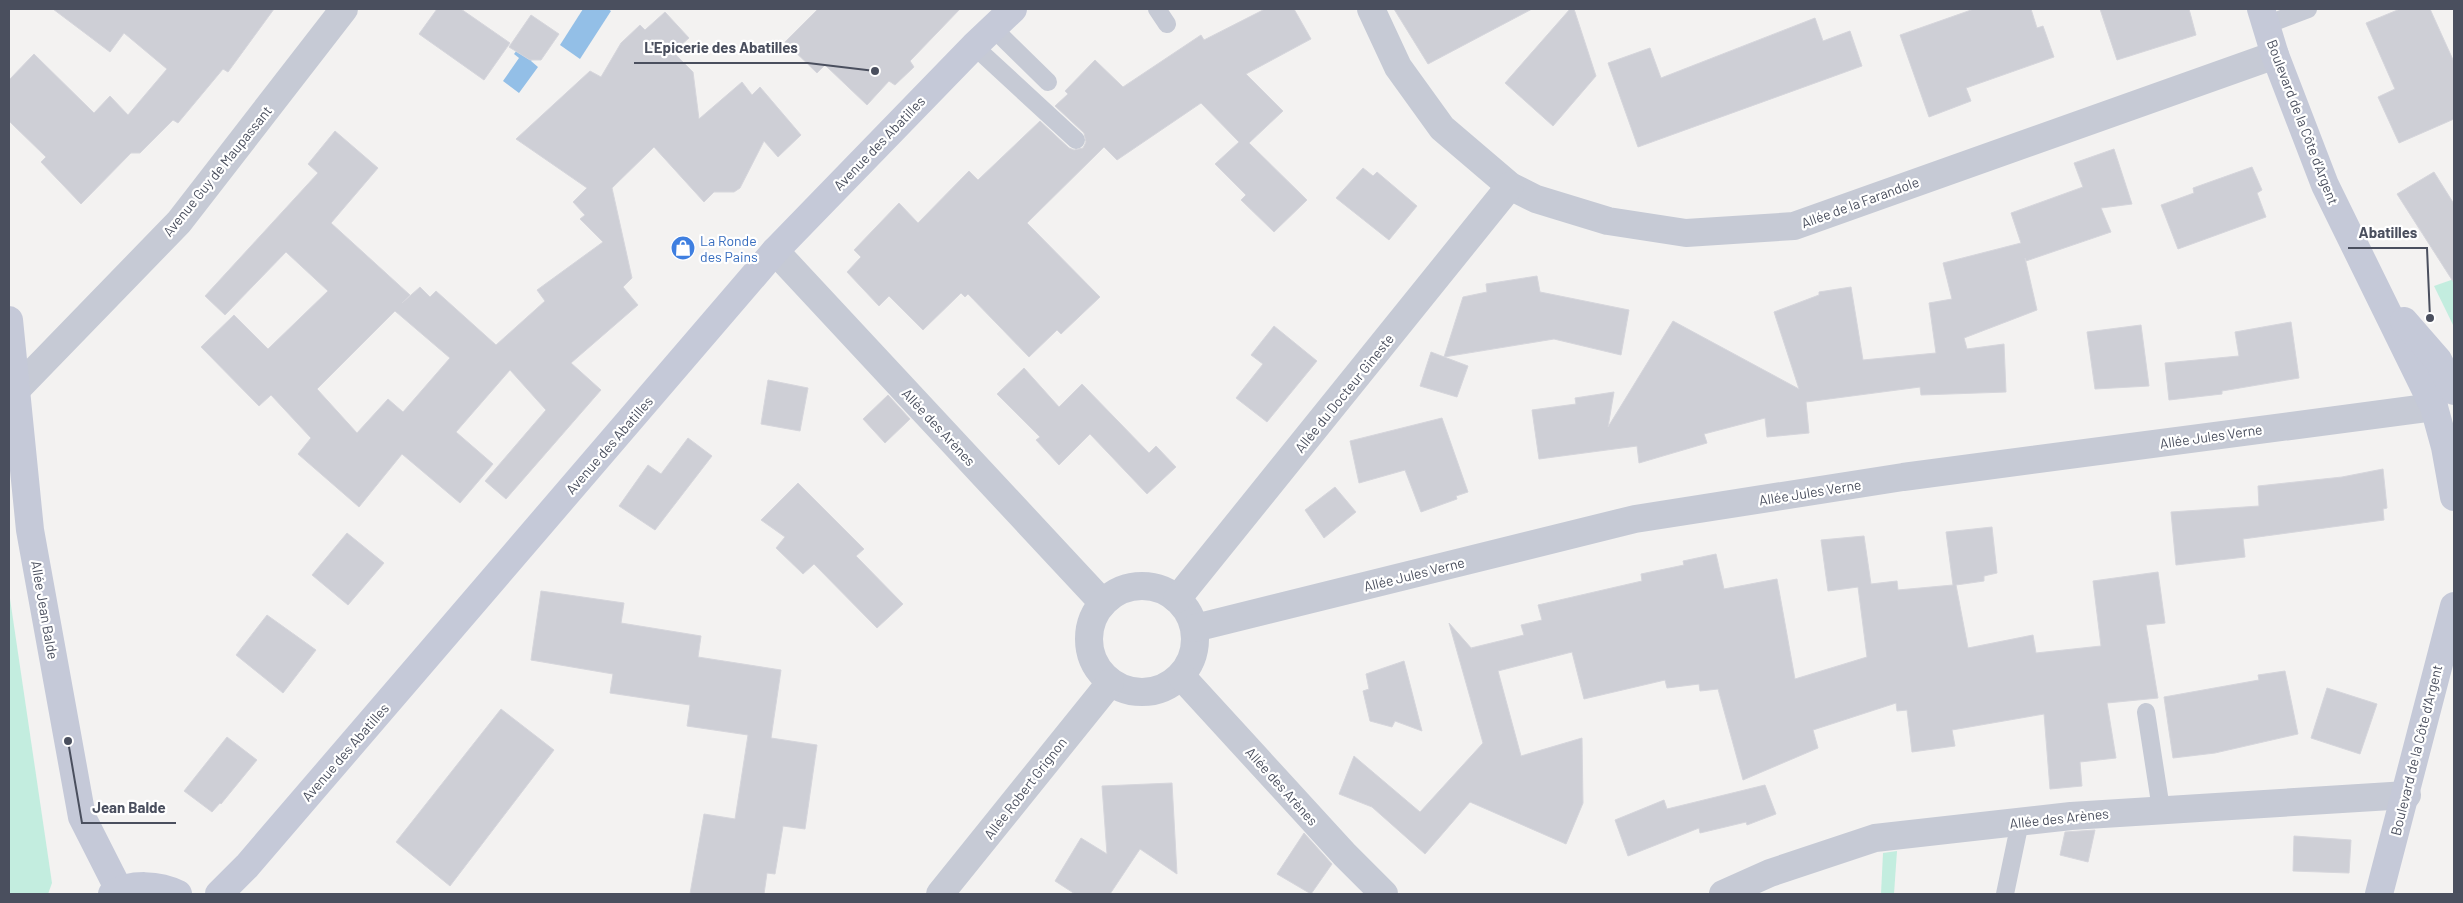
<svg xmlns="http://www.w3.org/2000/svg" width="2463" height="903" font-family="Barlow,sans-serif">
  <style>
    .green { fill: #c3eddf }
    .water { fill: #93bfe7 }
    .building { fill: #cecfd6; stroke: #d6d6dc; fill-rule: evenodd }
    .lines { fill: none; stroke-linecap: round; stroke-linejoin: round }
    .lane { stroke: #c6cad5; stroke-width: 18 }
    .street { stroke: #c6cad5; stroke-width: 28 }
    .secondary { stroke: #c5c9d8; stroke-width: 28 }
    .labels { text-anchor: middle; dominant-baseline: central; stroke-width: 4.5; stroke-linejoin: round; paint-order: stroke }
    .street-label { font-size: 14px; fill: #4a4f5e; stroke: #fff }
    .shop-label { font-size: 14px; fill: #366cbe; stroke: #fff; text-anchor: start }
    .leader { fill: none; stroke: #4a4f5e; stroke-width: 2 }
    .callout-dot { fill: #4a4f5e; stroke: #fff; stroke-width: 2 }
    .callout-label { font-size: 15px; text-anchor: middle; font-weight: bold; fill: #4a4f5e; stroke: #fff; stroke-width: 4.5; stroke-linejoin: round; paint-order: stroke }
  </style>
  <rect width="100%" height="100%" fill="#f3f2f1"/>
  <g class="green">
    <polygon points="2454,279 2454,327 2434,286"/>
    <polygon points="9,592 52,883 48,894 9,894"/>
    <polygon points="1897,851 1894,894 1881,894 1883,853"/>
  </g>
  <g class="water">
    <polygon points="583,9 608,9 611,11 580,59 560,45"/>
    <polygon points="520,46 534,56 531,61 538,67 519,93 503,81 519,58 514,54"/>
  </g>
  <g class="building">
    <polygon points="53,9 274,9 228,72 223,69 178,123 173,120 140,153 131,153 81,204 41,162 46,157 9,121 9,80 34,54 94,113 110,96 128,115 167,69 124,33 110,52"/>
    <polygon points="437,9 461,9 510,43 484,80 419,34"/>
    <polygon points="818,9 960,9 910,61 914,67 895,85 889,81 867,105 825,65 817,73 785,42"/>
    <polygon points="1265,9 1294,9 1311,39 1246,74 1283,111 1249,143 1307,200 1274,232 1241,200 1246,195 1215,164 1239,142 1201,103 1117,160 1104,147 1027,223 1100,297 1061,334 1057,330 1029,357 968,294 965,297 961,293 923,330 889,296 879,306 847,272 861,257 854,250 899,203 918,223 969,171 978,180 1040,121 1069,148 1074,150 1083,148 1086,142 1084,133 1055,106 1068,94 1065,91 1095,60 1123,87 1201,35 1204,40"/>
    <polygon points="1394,9 1532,9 1428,64"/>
    <polygon points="1570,9 1574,9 1596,76 1553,126 1505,83"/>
    <polygon points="1974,9 2031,9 2037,28 2043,26 2054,57 1966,88 1971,101 1929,117 1900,35"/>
    <polygon points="2100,9 2189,9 2196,35 2117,60"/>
    <polygon points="2400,9 2430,9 2454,62 2454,119 2399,143 2378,97 2395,89 2366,23"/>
    <path d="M665 12 689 38 673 52 693 72 699 119 742 82 752 95 760 87 801 135 778 157 764 141 740 188 734 192H714L704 202 654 147 612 188 632 278 623 287 638 305 571 363 601 390 506 499 485 481 546 410 510 370 456 432 493 464 460 503 402 454 359 507 298 454 311 438 271 395 259 406 201 347 234 315 268 349 328 291 286 252 225 315 205 296 318 173 308 164 335 131 378 168 331 223 410 295 402 303 420 287 430 297 436 291 496 345 545 301 537 290 603 242 580 219 585 215 573 202 587 188 516 139 590 71 601 77 621 43 640 25 645 30ZM395 311 450 358 403 412 388 399 357 433 317 389Z"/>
    <polygon points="531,15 559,34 541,60 530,60 509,47"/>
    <polygon points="1815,18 1823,41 1850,31 1862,66 1638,147 1608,63 1650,48 1661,78"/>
    <polygon points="2114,149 2132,204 2101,208 2111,232 2026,261 2025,258 2037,310 1964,338 1967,349 2004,344 2006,392 1921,395 1920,387 1806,402 1809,433 1767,437 1765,418 1704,434 1707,443 1639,463 1637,446 1539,459 1532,410 1576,404 1575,398 1614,392 1608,427 1673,321 1799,389 1774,312 1819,295 1819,292 1851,287 1863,360 1936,353 1929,303 1952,299 1943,263 2021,243 2011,213 2083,187 2074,163"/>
    <polygon points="2252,167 2262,190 2257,193 2266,217 2178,249 2161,205 2194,193 2193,188"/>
    <polygon points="1363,168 1373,176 1377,172 1417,206 1389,240 1336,198"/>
    <polygon points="2434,172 2454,204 2454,283 2397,194"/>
    <polygon points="1537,276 1540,292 1629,310 1621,355 1554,339 1444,357 1463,297 1487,292 1486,284"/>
    <polygon points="2291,322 2299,378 2222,391 2222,394 2169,400 2165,363 2239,356 2235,332"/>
    <polygon points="2141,325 2149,386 2095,389 2087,332"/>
    <polygon points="1274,326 1317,361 1267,422 1236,398 1263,364 1251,355"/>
    <polygon points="1431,352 1468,366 1457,397 1420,386"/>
    <polygon points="1024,368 1059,407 1082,384 1149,453 1156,446 1176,467 1147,494 1090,434 1059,465 1036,440 1040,437 997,394"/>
    <polygon points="768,380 808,388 800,431 761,424"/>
    <polygon points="888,395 910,419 885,443 863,419"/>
    <polygon points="1442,418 1468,492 1456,496 1457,499 1421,512 1405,470 1359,483 1350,441"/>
    <polygon points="688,438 712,456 655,530 619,506 648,465 661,474"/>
    <polygon points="2383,469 2387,508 2383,509 2384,520 2243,539 2245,557 2176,565 2171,512 2259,506 2258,486 2342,477"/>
    <polygon points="798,483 864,549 856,556 903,604 877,628 814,564 803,574 776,548 785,537 761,520"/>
    <polygon points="1335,487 1356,512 1324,538 1305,510"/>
    <polygon points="1992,527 1997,573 1984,576 1984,581 1956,585 1968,648 2033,635 2036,653 2101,646 2093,581 2158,572 2165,623 2146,625 2158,698 2107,703 2116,758 2080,762 2082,786 2050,789 2044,714 1952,730 1955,746 1912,752 1907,710 1897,711 1896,703 1813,730 1818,748 1743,780 1718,689 1700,691 1699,684 1667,688 1665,680 1584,699 1572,652 1498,671 1521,756 1582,738 1583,803 1566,844 1470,802 1425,854 1372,807 1339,794 1354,756 1420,812 1483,743 1449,623 1472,649 1471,648 1524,635 1521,625 1542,620 1538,605 1642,581 1641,574 1684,565 1683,561 1716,554 1724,589 1777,579 1795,679 1867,657 1858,587 1828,591 1821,540 1864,536 1871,584 1897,581 1898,590 1953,585 1946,532"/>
    <polygon points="347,533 384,563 348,605 312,575"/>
    <polygon points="541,591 624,603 621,623 701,636 698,657 781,670 771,738 817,745 805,829 783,826 775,874 767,873 764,894 690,894 704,814 735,819 748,735 687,726 690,705 610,693 613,674 531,660"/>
    <polygon points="267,615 316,650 283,693 236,655"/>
    <polygon points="1404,661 1422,731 1395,721 1392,727 1370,721 1363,691 1369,689 1366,674"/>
    <polygon points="2285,671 2298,734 2215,753 2173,758 2164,697 2259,680 2258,675"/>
    <polygon points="2327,688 2377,704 2360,754 2311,738"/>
    <polygon points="501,709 554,750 450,886 396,842"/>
    <polygon points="227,737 257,760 221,804 220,803 212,812 184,791"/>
    <polygon points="1172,783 1177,874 1140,849 1110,894 1075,894 1055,881 1081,838 1107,854 1102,786"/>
    <polygon points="1765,785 1776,814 1747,825 1746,822 1700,833 1699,828 1628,856 1615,820 1664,800 1667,809"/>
    <polygon points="2095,830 2088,862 2060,855 2065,832"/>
    <polygon points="1304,833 1332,864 1311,894 1277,874"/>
    <polygon points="2294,836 2351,840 2349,873 2293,871"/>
  </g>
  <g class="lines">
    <g class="lane">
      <polyline points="1157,9 1167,24"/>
      <polyline points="2266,25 2308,9"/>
      <polyline points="993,28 1048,82"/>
      <polyline points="974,46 1076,140"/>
      <polyline points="2146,712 2161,809"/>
      <polyline points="2005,894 2020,822"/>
    </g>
    <g class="street">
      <polyline points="1371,9 1398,67 1442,128 1510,186 1536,199 1608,221 1686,233 1794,226 2275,55"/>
      <polyline points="775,251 1103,603"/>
      <polyline points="17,389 179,222 344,9"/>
      <circle cx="1142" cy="639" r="53"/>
      <polyline points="1177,599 1510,186"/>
      <polyline points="1195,628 1635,519 1903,477 2434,407"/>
      <polyline points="1181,676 1345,855 1384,894"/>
      <polyline points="940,894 1110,683"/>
      <polyline points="1723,894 1770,873 1875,838 2071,816 2407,795"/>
    </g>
    <g class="secondary">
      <polyline points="2261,9 2275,55 2325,185 2434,407 2445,447 2454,497"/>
      <polyline points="9,320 30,530 82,817 119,890"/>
      <polyline points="2404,321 2438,360 2454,391"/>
      <path d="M112 894C131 883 159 884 178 894"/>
      <polyline points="219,894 247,866 775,251 974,46 1013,9"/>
      <polyline points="2379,894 2454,606"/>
    </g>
  </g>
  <defs>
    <symbol id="shop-disc" viewBox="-11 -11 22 22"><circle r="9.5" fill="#3f7fe0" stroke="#fff"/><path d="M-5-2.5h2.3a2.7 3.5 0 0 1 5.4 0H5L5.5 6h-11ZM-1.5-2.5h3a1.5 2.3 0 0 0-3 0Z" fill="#fff"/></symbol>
  </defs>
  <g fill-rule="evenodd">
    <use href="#shop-disc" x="669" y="234" width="28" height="28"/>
  </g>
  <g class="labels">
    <g class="street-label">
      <text transform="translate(2303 122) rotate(69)">Boulevard de la Côte d'Argent</text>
      <text transform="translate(879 143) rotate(-46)">Avenue des Abatilles</text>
      <text transform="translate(217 171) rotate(-51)">Avenue Guy de Maupassant</text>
      <text transform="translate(1860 202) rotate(-20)">Allée de la Farandole</text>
      <text transform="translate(1344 393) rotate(-51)">Allée du Docteur Gineste</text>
      <text transform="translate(939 427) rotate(47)">Allée des Arènes</text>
      <text transform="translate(2211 436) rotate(-8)">Allée Jules Verne</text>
      <text transform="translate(609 445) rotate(-49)">Avenue des Abatilles</text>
      <text transform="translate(1810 492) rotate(-9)">Allée Jules Verne</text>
      <text transform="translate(1414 574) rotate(-14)">Allée Jules Verne</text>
      <text transform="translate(45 610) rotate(80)">Allée Jean Balde</text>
      <text transform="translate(2416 750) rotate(-76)">Boulevard de la Côte d'Argent</text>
      <text transform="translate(345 752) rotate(-49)">Avenue des Abatilles</text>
      <text transform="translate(1282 786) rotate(48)">Allée des Arènes</text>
      <text transform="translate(1025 788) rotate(-52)">Allée Robert Grignon</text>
      <text transform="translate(2059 818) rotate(-6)">Allée des Arènes</text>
    </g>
    <g class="shop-label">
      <text x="700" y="240">La Ronde<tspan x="700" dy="16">des Pains</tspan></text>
    </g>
  </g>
  <path class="leader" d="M875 71L808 63H634M2430 318L2427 248H2348M68 741L82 823H176"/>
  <g class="callout-dot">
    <circle cx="875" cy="71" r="5"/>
    <circle cx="2430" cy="318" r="5"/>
    <circle cx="68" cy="741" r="5"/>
  </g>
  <g class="callout-label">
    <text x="721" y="53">L'Epicerie des Abatilles</text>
    <text x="2388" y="238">Abatilles</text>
    <text x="129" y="813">Jean Balde</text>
  </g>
  <rect width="2463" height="903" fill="none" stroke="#4a4f5e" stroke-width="20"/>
</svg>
